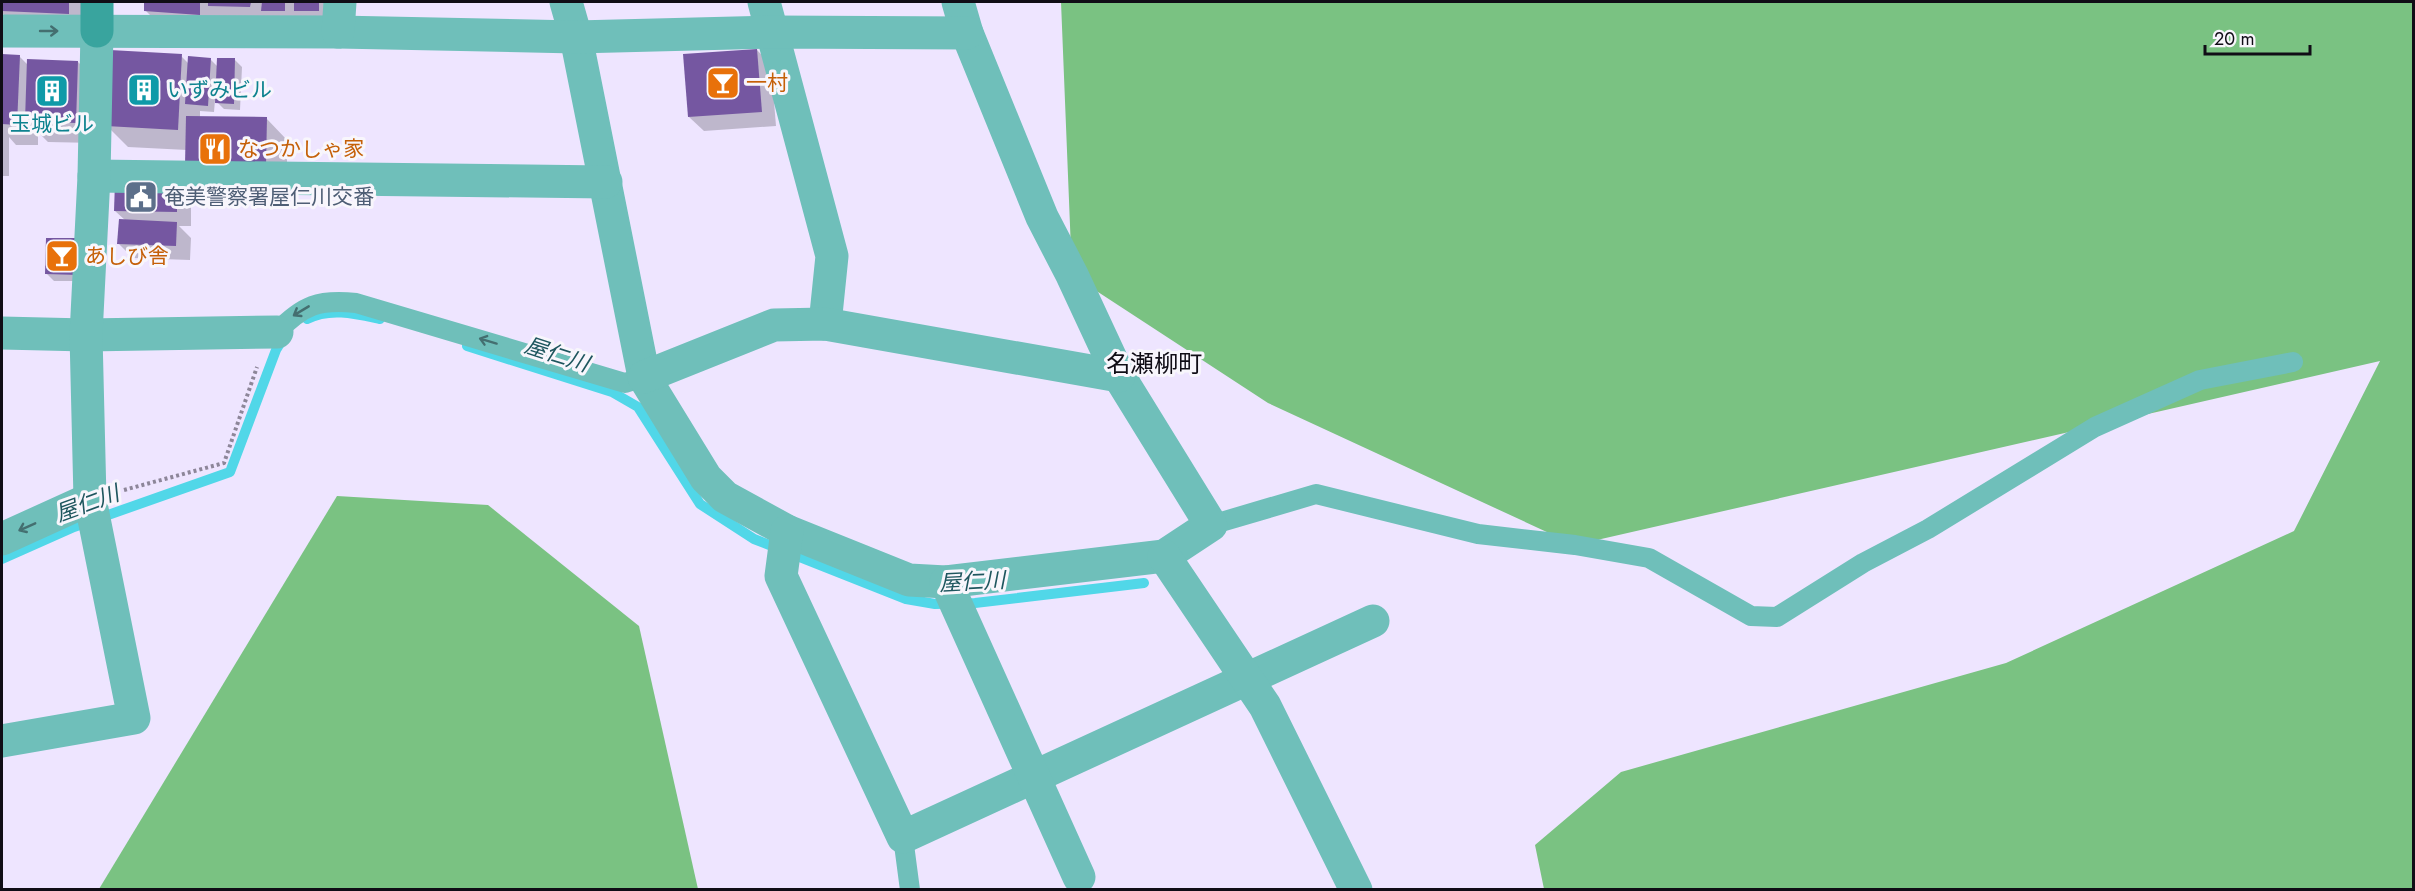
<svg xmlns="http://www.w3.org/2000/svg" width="2415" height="891" font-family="Jost,'Noto Sans JP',sans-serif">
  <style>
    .forest { fill: #7ac282 }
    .shadow { fill: #0003 }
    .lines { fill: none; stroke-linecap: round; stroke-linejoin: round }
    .stream { stroke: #51d7e8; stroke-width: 10 }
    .building { fill: #7557a1 }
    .path { stroke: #8d8699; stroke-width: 4; stroke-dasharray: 3 3; stroke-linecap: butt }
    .lane { stroke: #6fbfba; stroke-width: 20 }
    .street { stroke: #6fbfba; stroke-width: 33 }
    .secondary { stroke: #39a49e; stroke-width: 33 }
    .oneway { stroke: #446f70 }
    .labels { text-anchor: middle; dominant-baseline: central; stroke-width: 6; stroke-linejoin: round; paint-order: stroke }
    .food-label { font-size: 21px; fill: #c56008; stroke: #f8f6fc; text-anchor: start }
    .culture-label { font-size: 21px; fill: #0d838f; stroke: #f8f6fc; text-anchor: start }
    .service-label { font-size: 21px; fill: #4e5e75; stroke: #f8f6fc; text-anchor: start }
    .water-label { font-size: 22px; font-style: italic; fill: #1e565e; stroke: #f8f6fc }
    .quarter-label { font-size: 24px; fill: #100d16; stroke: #f8f6fc }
  </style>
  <rect width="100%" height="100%" fill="#eee5ff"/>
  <g class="forest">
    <polygon points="1061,2 2413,2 2413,889 1544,889 1535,845 1621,772 2006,663 2294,531 2380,361 1575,545 1268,403 1072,275"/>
    <polygon points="337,496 488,505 639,626 698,889 99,889"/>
  </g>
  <g class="shadow">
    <polygon points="2,2 90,2 89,34 20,32 2,13"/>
    <polygon points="146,2 333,2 333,25 166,31 145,10"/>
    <polygon points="757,50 771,65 776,126 704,131 689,117"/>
    <polygon points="2,55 19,56 29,66 78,62 99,83 96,143 48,142 38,132 38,145 16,145 9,137 9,176 2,176"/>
    <polygon points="181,56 189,64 210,59 218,67 235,60 242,67 240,110 224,109 215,100 214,112 200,111 200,118 266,118 287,140 287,187 187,150 128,147 107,126"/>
    <polygon points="176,184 191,198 191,226 179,226 191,238 190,260 133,258 119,244 125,220 115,211"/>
    <polygon points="79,240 85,281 54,281 47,274"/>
  </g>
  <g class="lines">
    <g class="stream">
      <path d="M307 319C330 307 357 314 380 319"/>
      <polyline points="467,346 612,392 638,407 700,504 754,539 906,599 935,604 975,603 1144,583"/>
      <polyline points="2,559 74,527 230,472 276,350 284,337"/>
    </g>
  </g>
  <g class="building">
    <polygon points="2,2 69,2 69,14 2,11"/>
    <polygon points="144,2 200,2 200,15 144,11"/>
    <polygon points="208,2 251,2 250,7 208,6"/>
    <polygon points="262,2 285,2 285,11 261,11"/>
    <rect x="294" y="2" width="25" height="9"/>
    <polygon points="757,49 762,112 688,117 683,54"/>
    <polygon points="110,50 182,54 178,130 106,126"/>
    <polygon points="2,54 20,55 17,125 2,124"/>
    <polygon points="188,56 211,58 208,106 185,104"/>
    <polygon points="217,58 235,58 234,104 215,103"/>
    <polygon points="27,59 78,61 76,123 25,121"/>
    <polygon points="186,116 267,117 266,166 185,165"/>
    <polygon points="115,182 177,182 177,212 114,211"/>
    <polygon points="119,219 177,222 176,246 117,244"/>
    <polygon points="46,238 80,238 79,275 45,274"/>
  </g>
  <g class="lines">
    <polyline class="path" points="124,490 224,463 257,367"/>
    <g class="lane">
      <path d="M277 332C303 305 319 299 356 303L625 383 644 377"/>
      <polyline points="1211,525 1316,494 1478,534 1575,545 1649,558 1751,616 1777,617 1863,563 1928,529 2095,427 2200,380 2293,362"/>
      <polyline points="903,837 910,890"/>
    </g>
    <g class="street">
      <polyline points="566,2 576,37 644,377 706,478 725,497 787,531 909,580 946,582 1164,556 1211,525 1119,376 1072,275 1042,217 967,33 958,2"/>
      <polyline points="764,2 832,256 825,324"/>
      <polyline points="2,31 338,32 576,37 773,32 967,33"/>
      <polyline points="338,32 340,2"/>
      <polyline points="94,176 606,182"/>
      <polyline points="2,333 86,335 277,332"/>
      <polyline points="644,377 774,325 825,324 1119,376"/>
      <polyline points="787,531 781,576 903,837 1373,621"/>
      <polyline points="2,539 90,499"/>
      <polyline points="1164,556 1265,706 1356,890"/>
      <polyline points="946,582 1079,877"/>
      <polyline points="2,741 134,718 90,499 86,335 94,176 97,31"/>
    </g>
    <polyline class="secondary" points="97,31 97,2"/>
  </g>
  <defs><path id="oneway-shaft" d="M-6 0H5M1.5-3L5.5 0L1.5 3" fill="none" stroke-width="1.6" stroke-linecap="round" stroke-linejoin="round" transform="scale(1.5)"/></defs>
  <g class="oneway">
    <use href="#oneway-shaft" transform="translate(49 31)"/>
    <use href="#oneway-shaft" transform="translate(301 311) rotate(149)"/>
    <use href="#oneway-shaft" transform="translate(488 341) rotate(-163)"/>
    <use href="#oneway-shaft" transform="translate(27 527) rotate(156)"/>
  </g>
  <defs>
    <symbol id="bar-square" viewBox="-11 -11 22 22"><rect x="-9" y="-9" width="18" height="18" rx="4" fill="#e8710a" stroke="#f8f6fc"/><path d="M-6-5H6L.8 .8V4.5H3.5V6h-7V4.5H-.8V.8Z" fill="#fff"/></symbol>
    <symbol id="building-square" viewBox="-11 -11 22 22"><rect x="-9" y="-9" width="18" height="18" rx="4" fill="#0f9aa8" stroke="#f8f6fc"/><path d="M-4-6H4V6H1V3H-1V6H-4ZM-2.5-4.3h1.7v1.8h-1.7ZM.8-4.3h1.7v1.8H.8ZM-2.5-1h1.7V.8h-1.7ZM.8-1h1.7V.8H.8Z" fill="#fff"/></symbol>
    <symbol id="restaurant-square" viewBox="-11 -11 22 22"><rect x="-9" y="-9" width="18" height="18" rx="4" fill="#e8710a" stroke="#f8f6fc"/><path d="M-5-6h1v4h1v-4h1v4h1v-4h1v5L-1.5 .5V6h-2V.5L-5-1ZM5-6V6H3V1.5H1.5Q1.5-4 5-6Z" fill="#fff"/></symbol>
    <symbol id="civic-square" viewBox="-11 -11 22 22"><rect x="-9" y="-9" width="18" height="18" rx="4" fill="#5c6f8a" stroke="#f8f6fc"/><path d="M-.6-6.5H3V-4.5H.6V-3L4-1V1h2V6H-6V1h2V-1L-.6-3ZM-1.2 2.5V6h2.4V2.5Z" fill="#fff"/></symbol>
  </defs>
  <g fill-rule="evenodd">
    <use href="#bar-square" x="704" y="64" width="38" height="38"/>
    <use href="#building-square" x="125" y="71" width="38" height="38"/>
    <use href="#building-square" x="33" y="72" width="38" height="38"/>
    <use href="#restaurant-square" x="196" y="130" width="38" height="38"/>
    <use href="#civic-square" x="122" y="178" width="38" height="38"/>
    <use href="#bar-square" x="43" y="237" width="38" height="38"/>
  </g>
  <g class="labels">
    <g class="food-label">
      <text x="746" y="83">一村</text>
      <text x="238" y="149">なつかしゃ家</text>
      <text x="85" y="256">あしび舎</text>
    </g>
    <g class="culture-label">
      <text x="167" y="90">いずみビル</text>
      <text x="52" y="124" text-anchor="middle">玉城ビル</text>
    </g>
    <g class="service-label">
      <text x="164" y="197">奄美警察署屋仁川交番</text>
    </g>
    <g class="water-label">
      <text transform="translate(557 354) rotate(18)">屋仁川</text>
      <text transform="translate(87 503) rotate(-20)">屋仁川</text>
      <text transform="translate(972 581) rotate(-3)">屋仁川</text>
    </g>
    <g class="quarter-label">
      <text x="1154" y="363">名瀬柳町</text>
    </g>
  </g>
  <rect width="2415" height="891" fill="none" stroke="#100d16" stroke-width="6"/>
  <path d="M2205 45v9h105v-9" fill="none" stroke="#100d16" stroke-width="3"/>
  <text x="2214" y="45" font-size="18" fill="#100d16" stroke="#f8f6fc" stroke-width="4.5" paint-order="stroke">20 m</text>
</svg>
